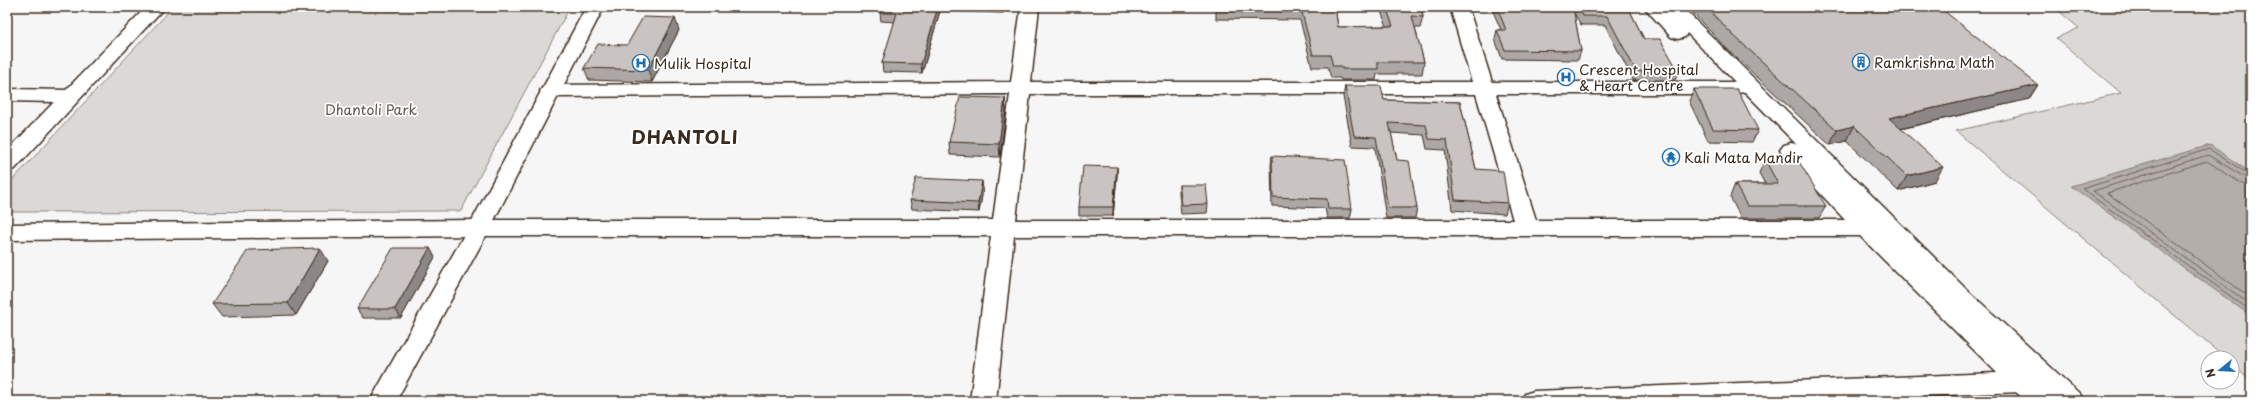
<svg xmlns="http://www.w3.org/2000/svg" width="2258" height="408" font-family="'Playpen Sans',sans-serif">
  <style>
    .green { fill: #dbd9d6; stroke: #8b827a }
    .water { fill: #b4aeaa; stroke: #847972 }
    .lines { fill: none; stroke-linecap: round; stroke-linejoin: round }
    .shore { stroke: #6b5f56; stroke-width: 1 }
    .minor-casing { stroke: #3b2a1e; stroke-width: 3 }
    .tertiary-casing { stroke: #3b2a1e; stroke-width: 3 }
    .secondary-casing { stroke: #3b2a1e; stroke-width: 3 }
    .minor { fill: #fff; fill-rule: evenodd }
    .tertiary { fill: #fff; fill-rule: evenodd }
    .secondary { fill: #fff; fill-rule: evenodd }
    .wall { fill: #ada8a6; stroke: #3b2a1e }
    .shaded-wall { fill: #8d8887; stroke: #3b2a1e }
    .building { fill: #c9c3c1; stroke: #3b2a1e }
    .labels { text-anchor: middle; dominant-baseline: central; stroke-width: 3.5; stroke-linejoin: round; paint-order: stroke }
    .poi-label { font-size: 14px; fill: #3b2a1e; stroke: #fff; text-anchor: start }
    .park-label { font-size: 14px; fill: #63564c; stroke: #fff }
    .district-label { font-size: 18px; font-weight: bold; letter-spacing: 1px; fill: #3b2a1e; stroke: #fff }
  </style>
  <rect width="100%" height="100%" fill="#f7f6f6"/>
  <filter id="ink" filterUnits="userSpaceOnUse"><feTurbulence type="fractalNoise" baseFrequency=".025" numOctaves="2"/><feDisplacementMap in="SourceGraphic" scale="8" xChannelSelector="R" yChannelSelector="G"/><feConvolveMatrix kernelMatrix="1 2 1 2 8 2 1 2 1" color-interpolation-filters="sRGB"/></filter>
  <g filter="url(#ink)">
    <g class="green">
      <polygon points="173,7 570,7 461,211 7,212 7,186"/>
      <polygon points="2054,7 2251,7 2251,380 2232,364 2232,358 2225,358 1956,131 2121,93 2056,38 2079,28"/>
    </g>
    <polygon class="water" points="2210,145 2251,173 2251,316 2071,186"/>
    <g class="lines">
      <g class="shore">
        <polyline points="2251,176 2209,149 2082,189 2251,311"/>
        <polyline points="2251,181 2208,155 2093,191 2251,305"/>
        <polyline points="2251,187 2242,184 2207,161 2107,193 2251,298"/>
      </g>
      <defs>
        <g id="minor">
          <polygon points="146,7 165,7 15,169 7,171 7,151 54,102 7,101 7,89 66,90"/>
          <path d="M1021 7H1039L1031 82H1472L1450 7H1468L1492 82H1732L1749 80 1756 82 1759 86 1756 90 1732 94H1496L1536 220H1866L1881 217 1889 219 1892 225 1889 231 1866 236H1014L996 401H970L991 236H479L7 240V224L479 220H993L1010 94 550 97 543 95 540 91 543 87 550 85 1011 82ZM1030 94H1476L1513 220H1016Z"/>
          <polygon points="2022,372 2031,375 2035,382 2031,389 2022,392 1795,401 1521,401 1525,394 1534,391"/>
        </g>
        <polygon id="tertiary" points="586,7 604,7 490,228 396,401 370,401 468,228"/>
        <polygon id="secondary" points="1644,7 1682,7 1968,291 2080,394 2084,401 2025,401 1858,234 1780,150 1784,145 1791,143 1796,144 1687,33 1685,37 1678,39 1671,37"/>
      </defs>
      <use href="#minor" class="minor-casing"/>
      <use href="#tertiary" class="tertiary-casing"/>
      <use href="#secondary" class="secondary-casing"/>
      <use href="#minor" class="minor"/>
      <use href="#tertiary" class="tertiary"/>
      <use href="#secondary" class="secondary"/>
    </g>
    <g class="wall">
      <polygon points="882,7 1005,7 1003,13 940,11 922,73 883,72 882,63 895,22 881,21 880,13"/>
      <polygon points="1216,7 1335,7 1338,27 1387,26 1379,7 1421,7 1423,17 1420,28 1415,28 1424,62 1422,74 1377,74 1376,80 1341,80 1340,78 1331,78 1328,67 1312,67 1300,20 1216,19"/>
      <polygon points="1493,7 1628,7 1644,39 1679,72 1675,80 1633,80 1605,25 1581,25 1574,13 1581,51 1578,60 1502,59 1495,39 1497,30 1501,30 1492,9"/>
      <polygon points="1687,7 1939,7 2029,99 1901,129 1935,181 1898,191 1847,141 1830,145 1727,49"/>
      <polygon points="679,30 652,82 589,80 584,68"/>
      <polygon points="1345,86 1384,100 1460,102 1476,169 1508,203 1505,214 1452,210 1445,150 1427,149 1424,135 1391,133 1397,160 1417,208 1415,218 1386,218 1375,147 1352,146 1343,96"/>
      <polygon points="1694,89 1758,130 1752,142 1708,141 1689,101"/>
      <polygon points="1005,98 1006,111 1000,157 950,155 949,142"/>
      <polygon points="1272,156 1352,209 1350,218 1327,218 1325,208 1272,206 1271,165"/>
      <polygon points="1765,160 1826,206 1819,218 1741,218 1730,197 1735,184 1765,184 1759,173"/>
      <polygon points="1117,167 1117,176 1113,216 1079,216 1079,207"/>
      <polygon points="1179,185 1208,204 1207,213 1181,214 1179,194"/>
      <polygon points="983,190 979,212 912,209 910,200"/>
      <polygon points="435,257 401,318 363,318 357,309"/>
      <polygon points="328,261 296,315 222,317 212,304"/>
    </g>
    <g class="shaded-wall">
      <polygon points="938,7 939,7 940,11 922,73 921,64"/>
      <polygon points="1003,7 1005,7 1003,13"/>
      <polygon points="675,18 679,30 652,82 648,70"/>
      <polygon points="2038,85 2029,99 1882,133 1889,118"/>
      <polygon points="1005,98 1006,111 1000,157 999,144"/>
      <polygon points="1854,126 1847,141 1830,145 1837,130"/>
      <polygon points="1117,167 1117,176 1113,216 1113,207"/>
      <polygon points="1943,167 1935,181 1898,191 1907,176"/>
      <polygon points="982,181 983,190 979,212 978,203"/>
      <polygon points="320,248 328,261 296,315 288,303"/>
      <polygon points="430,248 435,257 401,318 395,309"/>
    </g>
    <g class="building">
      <polygon points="882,7 938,7 921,64 882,63 897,13 880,13"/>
      <polygon points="1217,7 1335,7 1338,27 1393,26 1386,7 1421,7 1423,17 1412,16 1424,62 1378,62 1378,69 1342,69 1342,66 1333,66 1330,55 1313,55 1301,9 1217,8"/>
      <polygon points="1497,7 1573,7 1581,51 1505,50 1497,30 1506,30"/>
      <polygon points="1579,7 1628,7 1644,39 1660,39 1679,72 1636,71 1607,16 1583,16"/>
      <polygon points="1706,7 1939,7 2038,85 1889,118 1943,167 1907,176 1854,126 1837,130 1733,35"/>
      <polygon points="643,17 675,18 648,70 584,68 598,44 627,45"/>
      <polygon points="1345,86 1381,86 1384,100 1460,102 1476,169 1503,171 1508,203 1455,200 1447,140 1429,139 1426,125 1389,123 1397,160 1409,161 1417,208 1388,208 1376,137 1354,136"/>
      <polygon points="1694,89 1737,89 1758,130 1713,129"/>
      <polygon points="960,97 1005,98 999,144 949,142"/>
      <polygon points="1272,156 1345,160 1352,209 1328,209 1327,199 1273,197"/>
      <polygon points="1765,160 1798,160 1826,206 1747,206 1735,184 1778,184"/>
      <polygon points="1083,166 1117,167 1113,207 1079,207"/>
      <polygon points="916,178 982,181 978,203 910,200"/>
      <polygon points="1179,185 1206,185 1208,204 1182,205"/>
      <polygon points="320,248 288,303 212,304 248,250"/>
      <polygon points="393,248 430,248 395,309 357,309"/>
    </g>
  </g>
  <defs>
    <symbol id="building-ring" viewBox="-11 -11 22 22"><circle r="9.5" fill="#fff" stroke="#1f6fb2" stroke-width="1.5"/><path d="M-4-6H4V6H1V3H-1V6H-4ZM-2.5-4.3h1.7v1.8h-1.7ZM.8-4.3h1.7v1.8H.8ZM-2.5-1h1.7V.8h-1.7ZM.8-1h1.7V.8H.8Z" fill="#1f6fb2"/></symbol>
    <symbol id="hospital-ring" viewBox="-11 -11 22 22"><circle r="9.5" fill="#fff" stroke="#1f6fb2" stroke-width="1.5"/><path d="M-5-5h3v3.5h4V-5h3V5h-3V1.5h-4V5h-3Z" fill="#1f6fb2"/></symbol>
    <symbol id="temple-ring" viewBox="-11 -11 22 22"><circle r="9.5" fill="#fff" stroke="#1f6fb2" stroke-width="1.5"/><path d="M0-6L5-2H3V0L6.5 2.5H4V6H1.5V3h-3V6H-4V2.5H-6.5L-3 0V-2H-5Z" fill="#1f6fb2"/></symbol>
  </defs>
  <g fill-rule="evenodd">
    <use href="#building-ring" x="1851" y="52" width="20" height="20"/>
    <use href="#hospital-ring" x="631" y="53" width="20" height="20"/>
    <use href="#hospital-ring" x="1556" y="67" width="20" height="20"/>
    <use href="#temple-ring" x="1661" y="147" width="20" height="20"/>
  </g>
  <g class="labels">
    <g class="poi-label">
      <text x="1874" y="62">Ramkrishna Math</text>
      <text x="654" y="63">Mulik Hospital</text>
      <text x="1579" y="69">Crescent Hospital<tspan x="1579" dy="16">&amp; Heart Centre</tspan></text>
      <text x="1684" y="157">Kali Mata Mandir</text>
    </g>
    <g class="park-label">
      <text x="371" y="109">Dhantoli Park</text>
    </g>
    <g class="district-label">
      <text x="685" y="136">DHANTOLI</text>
    </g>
  </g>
  <rect width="2258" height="408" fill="none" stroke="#fff" stroke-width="24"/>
  <rect x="12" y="12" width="2234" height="384" fill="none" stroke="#3b2a1e" stroke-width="1.5" filter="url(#ink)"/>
  <g transform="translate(2220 370) rotate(252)"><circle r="19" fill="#ffffff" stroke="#b1aaa5"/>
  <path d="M0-3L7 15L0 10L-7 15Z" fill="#1f6fb2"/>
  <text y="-6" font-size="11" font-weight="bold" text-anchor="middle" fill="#3b2a1e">N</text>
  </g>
</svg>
